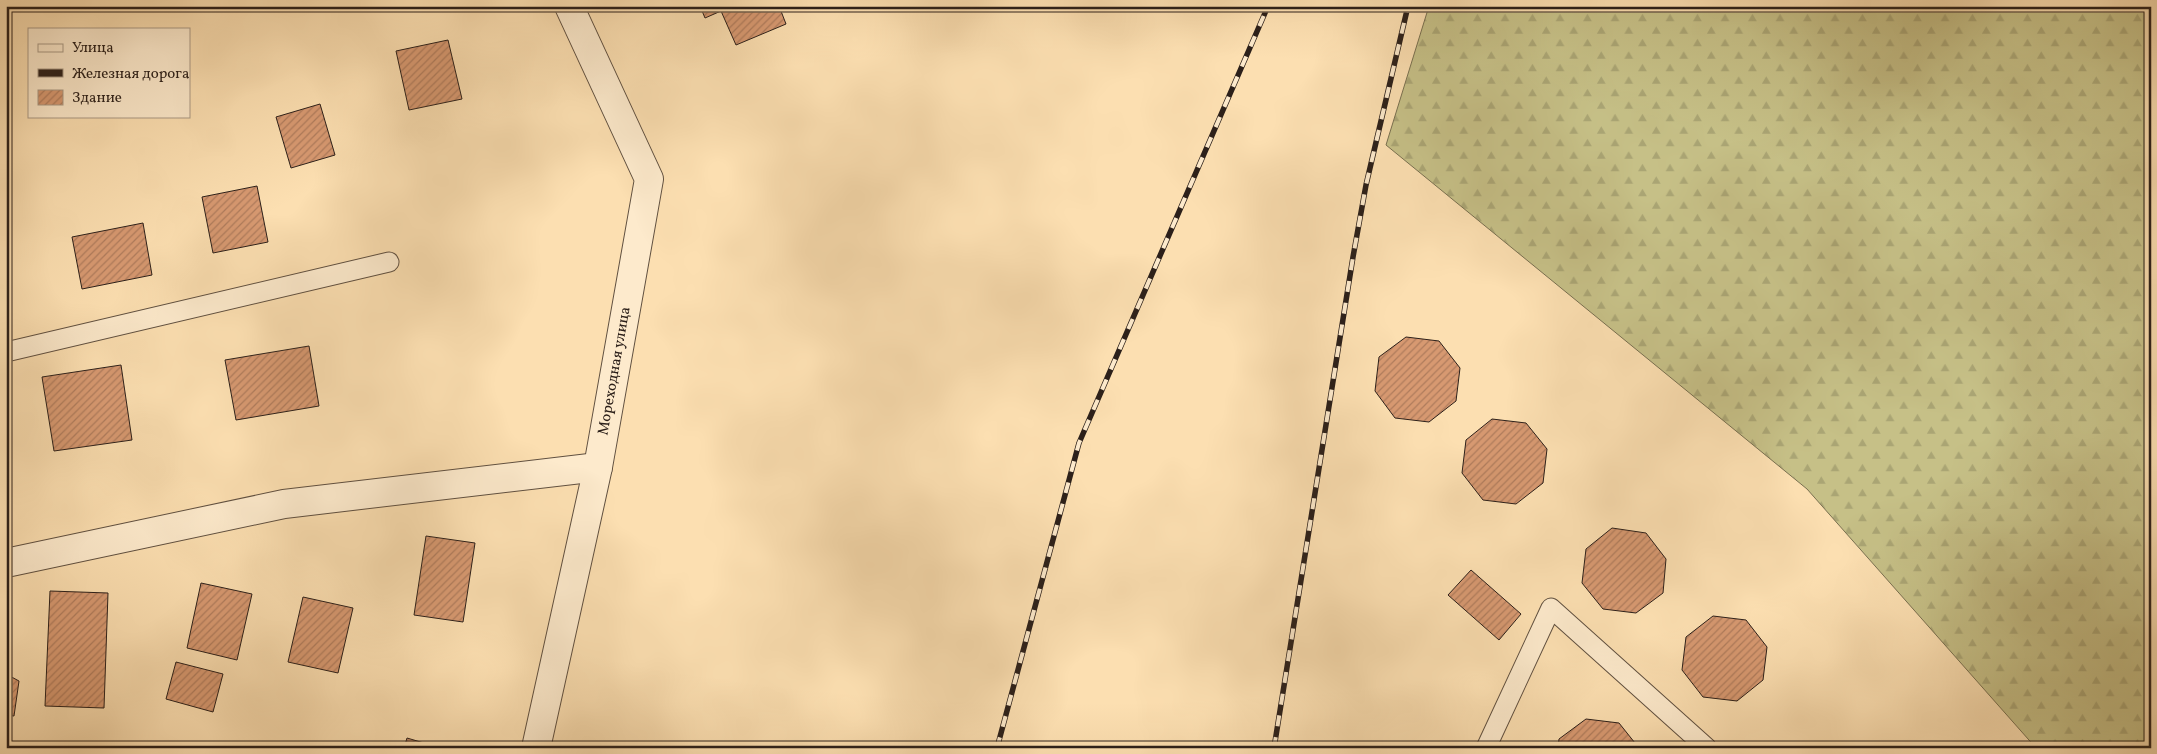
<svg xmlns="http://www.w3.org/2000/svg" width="2157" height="754" font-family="Vollkorn,serif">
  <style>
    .forest { fill: url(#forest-firs); stroke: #797050 }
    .building { fill: url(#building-hatch); stroke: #2c201a }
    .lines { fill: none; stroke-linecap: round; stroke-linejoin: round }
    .lane-casing { stroke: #605040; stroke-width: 21 }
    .street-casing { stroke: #605040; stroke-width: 30 }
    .lane { stroke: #fdeacc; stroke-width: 19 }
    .street { stroke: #fdeacc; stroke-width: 28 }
    .rail-casing { stroke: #2c201a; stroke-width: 5.5 }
    .rail { stroke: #fdeacc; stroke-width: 4; stroke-dasharray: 11; stroke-linecap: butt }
    .labels { text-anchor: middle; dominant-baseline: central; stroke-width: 5; stroke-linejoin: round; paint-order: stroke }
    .street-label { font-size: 15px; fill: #2c201a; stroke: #fdeacc }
  </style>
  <defs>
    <pattern id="forest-firs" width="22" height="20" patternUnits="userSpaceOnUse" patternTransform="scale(1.25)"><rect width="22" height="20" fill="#c6c087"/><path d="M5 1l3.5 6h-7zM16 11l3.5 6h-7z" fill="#aaa574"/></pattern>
    <pattern id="building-hatch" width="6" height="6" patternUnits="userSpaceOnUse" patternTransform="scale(1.25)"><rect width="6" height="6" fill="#d79971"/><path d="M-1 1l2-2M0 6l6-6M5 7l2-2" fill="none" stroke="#af7c5c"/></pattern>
  </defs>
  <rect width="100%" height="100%" fill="#fcdfb1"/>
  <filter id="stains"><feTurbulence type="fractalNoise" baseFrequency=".004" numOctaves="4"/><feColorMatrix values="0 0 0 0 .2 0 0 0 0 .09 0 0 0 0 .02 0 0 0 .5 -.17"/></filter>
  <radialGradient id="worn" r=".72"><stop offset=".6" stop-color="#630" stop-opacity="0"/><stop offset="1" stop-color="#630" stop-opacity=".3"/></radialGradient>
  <polygon class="forest" points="1429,6 2151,6 2151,748 2036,748 1807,489 1386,145"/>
  <g class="building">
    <polygon points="700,6 779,6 786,24 736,45 721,11 705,18"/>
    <polygon points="448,40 462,99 409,110 396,51"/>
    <polygon points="320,104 335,155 291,168 276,117"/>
    <polygon points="257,186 268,242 213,253 202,197"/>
    <polygon points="143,223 152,275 82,289 72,237"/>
    <polygon points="1406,337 1439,341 1460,368 1456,401 1429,422 1395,418 1375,391 1379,357"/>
    <polygon points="309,346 319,406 236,420 225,360"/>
    <polygon points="121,365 132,440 54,451 42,377"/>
    <polygon points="1492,419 1526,423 1547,449 1543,483 1516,504 1483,500 1462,473 1466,440"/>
    <polygon points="1612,528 1646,533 1666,559 1663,593 1636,613 1603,609 1582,583 1586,549"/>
    <polygon points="426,536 475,543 463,622 414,615"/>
    <polygon points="1471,570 1521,614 1499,640 1448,595"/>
    <polygon points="201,583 252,594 237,660 187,648"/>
    <polygon points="50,591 108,593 104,708 45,706"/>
    <polygon points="303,597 353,608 338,673 288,662"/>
    <polygon points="1713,616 1746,620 1767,647 1763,680 1737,701 1703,697 1682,670 1686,637"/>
    <polygon points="176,662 223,674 213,712 166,699"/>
    <polygon points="6,674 19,681 14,716 6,715"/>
    <polygon points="1586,719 1619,723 1639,748 1558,748 1559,739"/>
    <polygon points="407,738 441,748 404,748"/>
  </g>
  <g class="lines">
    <defs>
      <g id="lane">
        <polyline points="6,352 389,262"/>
        <polyline points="1486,748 1551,608 1707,748"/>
      </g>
      <g id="street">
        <polyline points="6,563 284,504 598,467"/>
        <polyline points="536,748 598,467 649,179 569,6"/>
      </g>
    </defs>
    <use href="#lane" class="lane-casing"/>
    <use href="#street" class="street-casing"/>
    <use href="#lane" class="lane"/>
    <use href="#street" class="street"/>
    <defs>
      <g id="rail">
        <polyline points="997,748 1079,443 1268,6"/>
        <polyline points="1274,748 1353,257 1366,185 1408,6"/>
      </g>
    </defs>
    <use href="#rail" class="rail-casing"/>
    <use href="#rail" class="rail"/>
  </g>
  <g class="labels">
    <g class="street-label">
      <text transform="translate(615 371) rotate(-80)">Мореходная улица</text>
    </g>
  </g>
  <rect width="2157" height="754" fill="none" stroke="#fcdfb1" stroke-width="25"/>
  <rect x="8" y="8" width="2142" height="739" fill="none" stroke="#2c201a" stroke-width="2.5"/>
  <rect x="12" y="12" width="2132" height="729" fill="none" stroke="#2c201a"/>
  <rect x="28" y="28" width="162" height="90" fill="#fdeacc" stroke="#a99985"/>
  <rect x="38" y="44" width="25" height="8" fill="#fdeacc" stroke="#a99985"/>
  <text x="72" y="52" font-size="15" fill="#2c201a">Улица</text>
  <rect x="38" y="69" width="25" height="8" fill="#2c201a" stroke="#a99985"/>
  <text x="72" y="78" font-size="15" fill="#2c201a">Железная дорога</text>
  <rect x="38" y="90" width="25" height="15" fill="url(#building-hatch)" stroke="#a99985"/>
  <text x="72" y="102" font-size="15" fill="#2c201a">Здание</text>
  <rect width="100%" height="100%" filter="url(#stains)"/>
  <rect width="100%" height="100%" fill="url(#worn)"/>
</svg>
